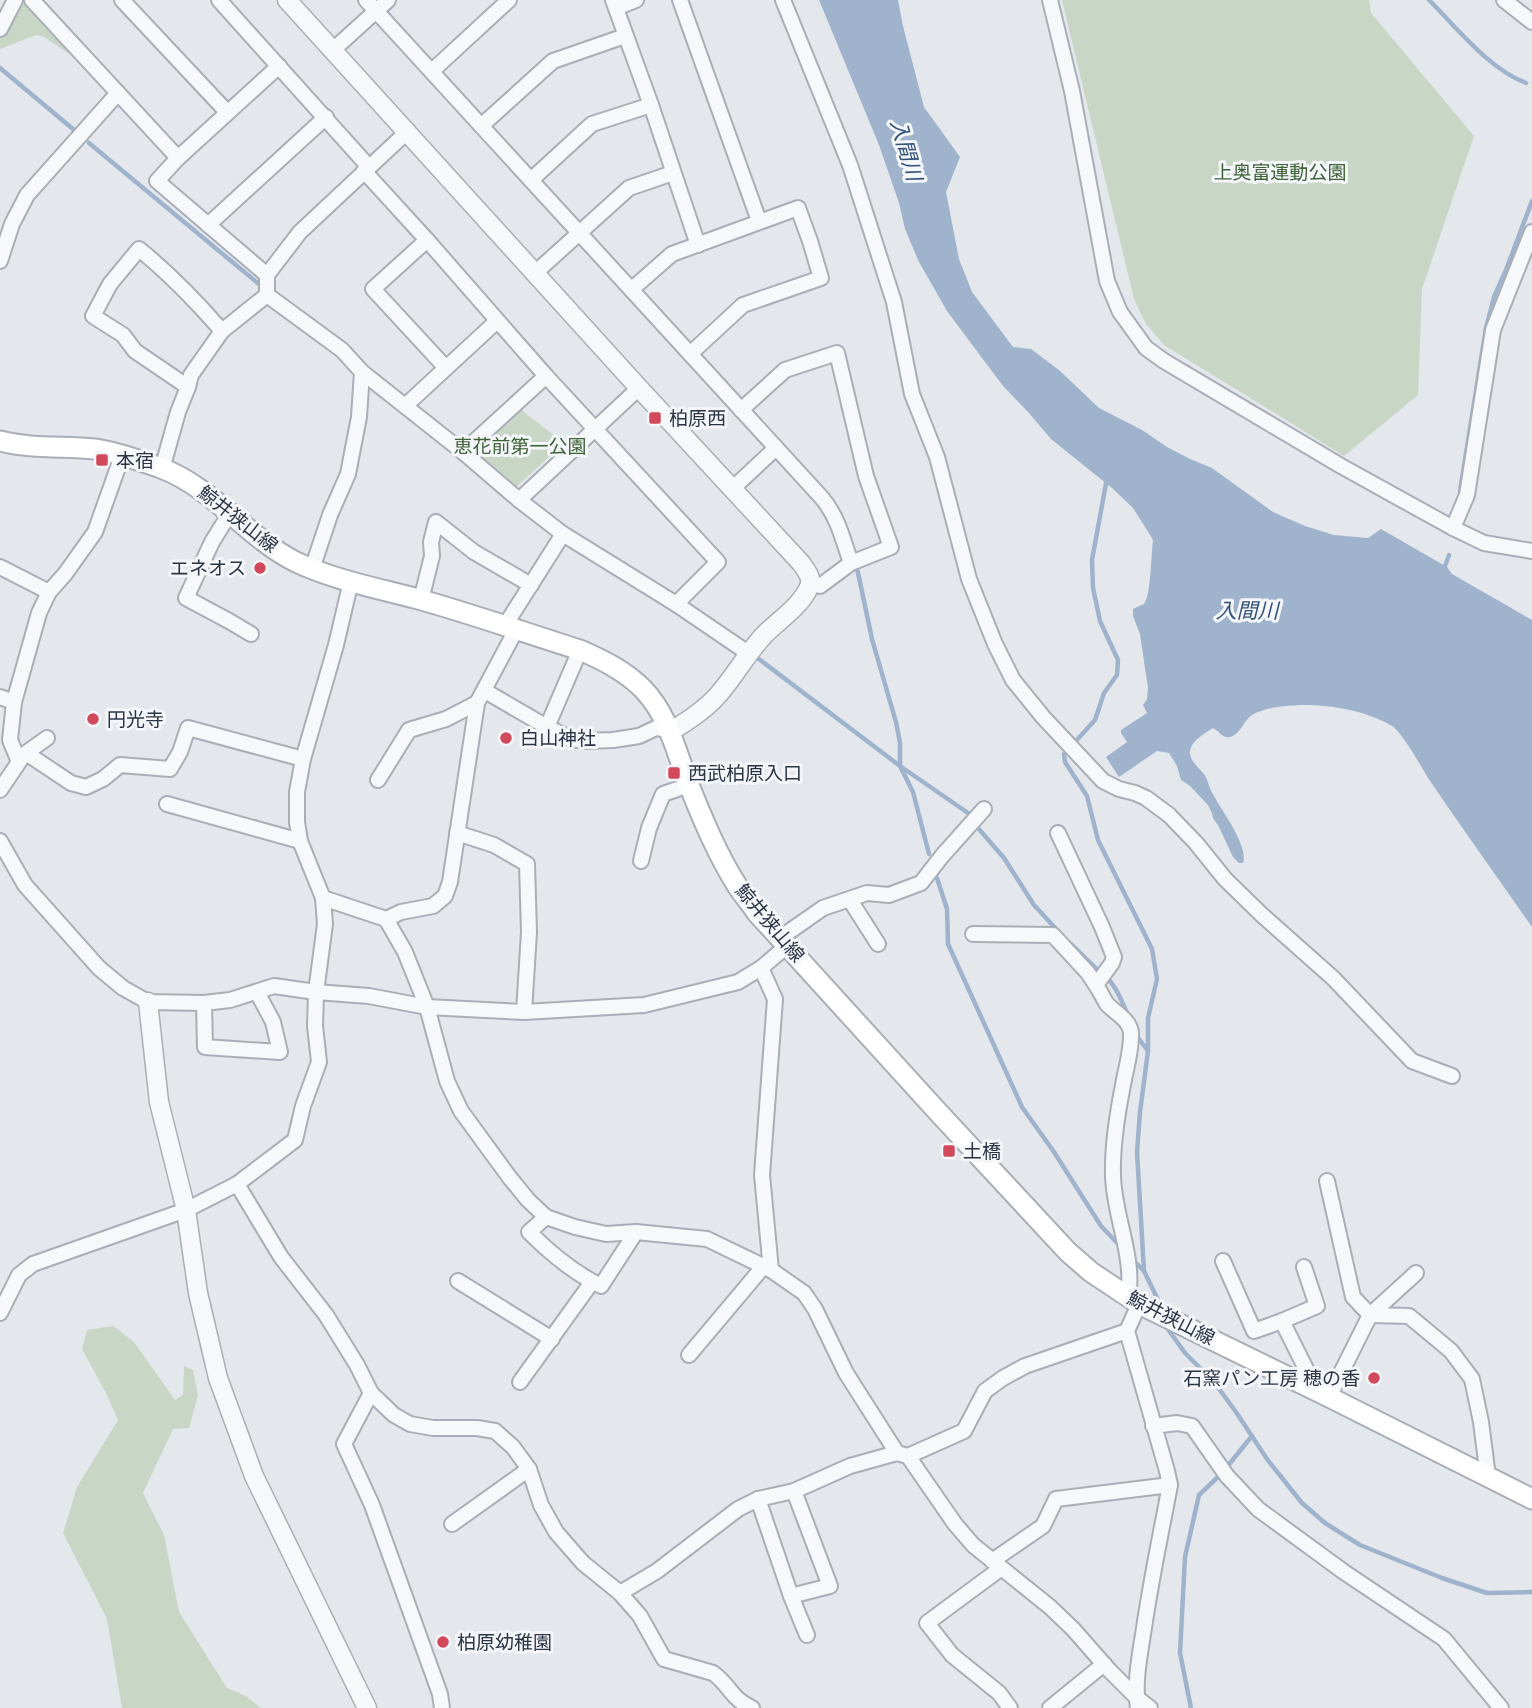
<svg xmlns="http://www.w3.org/2000/svg" width="1532" height="1708" font-family="Roboto,'Noto Sans JP',sans-serif">
  <style>
    .green { fill: #c9d6c5 }
    .water { fill: #9fb4cc }
    .lines { fill: none; stroke-linecap: round; stroke-linejoin: round }
    .stream { stroke: #9fb4cc; stroke-width: 4.5 }
    .minor-casing { stroke: #a9aeb7; stroke-width: 18 }
    .tertiary-casing { stroke: #a9aeb7; stroke-width: 21 }
    .secondary-casing { stroke: #a9aeb7; stroke-width: 23 }
    .minor { stroke: #f7f8fa; stroke-width: 14 }
    .tertiary { stroke: #f7f8fa; stroke-width: 18 }
    .secondary { stroke: #fff; stroke-width: 19 }
    .poi-dot { fill: #d1495b; stroke: #f4f6f9; stroke-width: 2.5 }
    .labels { text-anchor: middle; dominant-baseline: central; stroke-width: 6; stroke-linejoin: round; paint-order: stroke }
    .park-label { font-size: 19px; fill: #3f6138; stroke: #f4f6f9 }
    .poi-label { font-size: 19px; fill: #2b3445; stroke: #f4f6f9; text-anchor: start }
    .street-label { font-size: 19px; fill: #2b3445; stroke: #f4f6f9 }
    .water-label { font-size: 21px; font-style: italic; fill: #34527a; stroke: #f4f6f9 }
  </style>
  <rect width="100%" height="100%" fill="#e4e7ec"/>
  <g class="green">
    <polygon points="1062,0 1369,0 1371,13 1474,136 1422,289 1418,395 1344,456 1164,345 1146,324 1134,299"/>
    <polygon points="28,1 77,59 44,37 36,35 0,49 0,38 20,2"/>
    <polygon points="520,409 564,443 515,488 471,453"/>
    <polygon points="113,1326 134,1342 175,1400 183,1395 184,1366 193,1370 198,1395 189,1428 173,1429 143,1493 164,1535 179,1612 227,1688 246,1696 261,1708 122,1708 107,1619 63,1533 77,1487 118,1420 106,1393 82,1349 87,1330"/>
  </g>
  <path class="water" d="M819 0H898L903 26 924 107 960 157 946 192 959 259 972 292 1013 347 1031 349 1059 370 1099 408 1142 430 1167 447 1190 459 1212 468 1273 512 1305 526 1334 535 1368 538 1381 529 1447 567 1452 574 1532 620V927C1497 877 1462 828 1428 778 1421 766 1401 731 1392 726 1367 711 1333 705 1304 705 1291 705 1264 707 1252 715 1243 721 1242 733 1230 737 1223 739 1219 731 1213 728 1204 734 1192 740 1190 751 1189 760 1199 768 1204 774 1208 780 1209 788 1213 794 1221 810 1249 846 1243 863H1239L1233 857 1219 827 1213 818 1212 813 1208 805 1190 786 1181 780 1177 766 1169 753 1157 751 1119 777 1106 757 1127 742 1121 733V730L1147 713 1143 705 1147 699 1148 688 1140 634 1133 616V609C1135 608 1142 605 1144 604 1151 596 1151 554 1153 541L1152 538 1133 508 1112 488 1051 439 1028 412 1003 386 947 311 919 262 905 229 899 203 879 145Z"/>
  <g class="lines">
    <g class="stream">
      <path d="M1429 0C1457 28 1489 69 1526 83"/>
      <polyline points="0,68 73,129"/>
      <polyline points="89,143 260,285"/>
      <polyline points="1107,478 1092,560 1093,588 1100,621 1118,660 1117,675 1104,693 1095,720 1064,754 1065,762 1087,796 1098,840 1152,949 1157,979 1148,1018 1148,1051 1140,1112 1137,1152 1144,1271"/>
      <polyline points="1460,491 1486,328 1494,297 1506,270 1532,201"/>
      <polyline points="857,568 872,639 896,722 900,743 900,766 913,792 929,854"/>
      <polyline points="1444,569 1449,555"/>
      <polyline points="755,656 900,766 968,813"/>
      <polyline points="978,828 1004,858 1034,905 1057,930"/>
      <polyline points="937,878 947,909 948,944 1022,1107 1054,1152 1101,1226 1122,1248"/>
      <polyline points="1071,944 1102,974"/>
      <path d="M1106 977C1117 987 1123 1004 1129 1018"/>
      <polyline points="1136,1035 1148,1051"/>
      <polyline points="1131,1258 1144,1271 1160,1304"/>
      <polyline points="1165,1325 1185,1353 1214,1382 1236,1412 1267,1459 1302,1503 1325,1523 1360,1545 1442,1578 1487,1593 1532,1592"/>
      <polyline points="1226,1468 1252,1436"/>
      <polyline points="1191,1708 1180,1653 1185,1557 1199,1495 1221,1474"/>
    </g>
    <defs>
      <g id="minor">
        <polyline points="32,0 178,158"/>
        <polyline points="122,0 227,112"/>
        <polyline points="219,0 369,167"/>
        <path d="M366 0 822 498C838 517 843 540 851 563"/>
        <polyline points="613,0 651,105 698,245"/>
        <polyline points="680,0 759,221"/>
        <polyline points="783,0 850,165 894,302 912,394 937,457 969,579 995,644 1013,680 1043,717 1103,781 1119,789 1135,793 1146,798 1169,815 1196,843 1225,879 1262,915 1333,978 1412,1061 1452,1076"/>
        <polyline points="1050,0 1072,91 1107,281 1120,312 1146,348 1164,361 1341,466 1453,528 1484,543 1532,551"/>
        <polyline points="1504,0 1532,22"/>
        <polyline points="616,8 636,0"/>
        <polyline points="0,29 15,0"/>
        <polyline points="333,50 388,0"/>
        <polyline points="432,71 509,0"/>
        <polyline points="481,126 553,61 625,36"/>
        <polyline points="531,180 592,124 651,105"/>
        <polyline points="208,225 326,117"/>
        <polyline points="427,240 373,289 446,368"/>
        <polyline points="0,261 12,224 27,195 118,93"/>
        <polyline points="535,273 629,188 673,173"/>
        <polyline points="267,275 157,181 178,158 279,66"/>
        <polyline points="632,289 672,254 798,208 810,241 821,278 743,305 690,354"/>
        <polyline points="267,295 342,350 362,372 359,417 348,474 330,515 312,569"/>
        <polyline points="362,372 463,452 519,500 563,534 676,604 718,562 546,376 427,240 364,171"/>
        <path d="M188 387 135 351 123 335 93 316 110 284 139 249C170 274 196 301 222 331"/>
        <polyline points="405,406 497,321"/>
        <polyline points="741,410 785,370 837,353 866,476 891,547 851,563 820,586 811,584"/>
        <polyline points="463,452 546,376"/>
        <polyline points="162,469 178,412 188,387 191,375 222,331 267,295 267,275 300,232 408,131"/>
        <polyline points="732,489 776,448"/>
        <polyline points="519,500 639,388"/>
        <polyline points="230,513 212,542 186,598 229,621 251,634"/>
        <polyline points="1453,528 1467,495 1493,330 1532,232"/>
        <polyline points="0,567 49,592"/>
        <polyline points="421,600 432,556 431,542 436,522 474,552 531,585"/>
        <polyline points="676,604 748,653"/>
        <polyline points="504,627 563,534"/>
        <polyline points="485,691 547,727 572,739 585,741 613,740 639,736 656,728 671,731"/>
        <polyline points="0,697 14,702"/>
        <polyline points="547,727 580,650"/>
        <polyline points="26,753 71,783 86,787 103,779 120,765 170,769 180,752 188,728 303,759"/>
        <polyline points="21,759 26,753 47,738"/>
        <polyline points="378,780 409,730 446,719 477,703"/>
        <polyline points="0,790 19,762 10,740 14,702 39,613 49,592 65,574 95,532 122,456"/>
        <polyline points="167,804 300,841"/>
        <polyline points="457,833 494,845 527,864 529,932 524,1012"/>
        <path d="M1058 833 1102 927 1114 957 1112 963 1096 985C1100 991 1103 998 1107 1004 1115 1013 1129 1019 1131 1032 1132 1049 1126 1068 1123 1085 1117 1115 1112 1145 1113 1176 1114 1217 1135 1256 1128 1298"/>
        <polyline points="0,841 25,885 99,968 123,988 148,1002 204,1003 230,1000 274,986 316,992 369,996 427,1007 524,1012 644,1005 738,982 761,968 787,946"/>
        <polyline points="641,861 649,828 663,794 689,785"/>
        <polyline points="323,898 386,919 401,912 433,906 445,896 450,882 477,703 516,630"/>
        <polyline points="850,900 878,944"/>
        <polyline points="386,919 405,952 427,1007 447,1081 461,1111 510,1178 528,1200 546,1217 575,1227 606,1234 636,1232 707,1239 771,1270 804,1293 815,1309 846,1373 897,1453"/>
        <polyline points="973,934 1053,935 1088,973 1096,985"/>
        <polyline points="780,938 823,908 867,893 889,895 921,883 942,856 984,809"/>
        <polyline points="761,968 775,999 762,1175 771,1270"/>
        <polyline points="204,1003 205,1047 280,1052 273,1022 257,992"/>
        <polyline points="1327,1181 1353,1297 1370,1315 1409,1316 1451,1351 1472,1379 1481,1422 1488,1477"/>
        <polyline points="237,1184 281,1257 326,1315 357,1365 371,1393 394,1415 410,1424 433,1428 477,1428 495,1431 513,1447 529,1469 541,1505 556,1532 583,1563 620,1593 657,1571 738,1509 758,1499 794,1491 850,1466 897,1453 908,1456 964,1431 985,1391 1003,1378 1025,1366 1127,1331"/>
        <path d="M546 1217 529 1232C550 1253 574 1273 601 1286L636 1232"/>
        <polyline points="1223,1261 1254,1331 1282,1321"/>
        <polyline points="1304,1267 1317,1306 1282,1321 1317,1391"/>
        <polyline points="458,1281 552,1339"/>
        <polyline points="0,1313 19,1275 33,1264 186,1210 237,1184 295,1140 303,1106 319,1062 315,1026 316,992 325,924 323,898 300,841 297,822 297,792 303,759 336,645 351,581"/>
        <polyline points="689,1355 763,1267"/>
        <polyline points="520,1382 592,1282"/>
        <polyline points="371,1393 344,1444 372,1505 440,1694 442,1708"/>
        <polyline points="1329,1397 1370,1315 1416,1273"/>
        <polyline points="1153,1426 1177,1423 1192,1426 1227,1476 1258,1509 1344,1572 1444,1639 1501,1708"/>
        <polyline points="908,1456 955,1524 973,1545 1050,1607 1073,1629 1109,1670 1136,1697 1150,1708"/>
        <polyline points="758,1499 791,1596 807,1635"/>
        <polyline points="452,1524 529,1469"/>
        <polyline points="992,1561 1043,1526 1056,1499 1170,1485"/>
        <polyline points="1000,1569 927,1623 952,1655 999,1693 1010,1708"/>
        <path d="M620 1593 640 1616 664 1659 713 1673C730 1685 730 1698 752 1708"/>
        <polyline points="791,1596 830,1586 794,1491"/>
        <polyline points="1050,1708 1104,1664"/>
        <path d="M1138 1708C1134 1682 1140 1654 1144 1628 1151 1580 1161 1533 1170 1485L1167 1471 1127 1331 1139 1304"/>
      </g>
      <g id="tertiary">
        <path d="M287 0 639 388 801 563C806 570 813 578 809 587 801 606 779 620 765 634 747 653 735 676 718 695 705 710 688 721 671 731"/>
        <polyline points="148,1002 159,1102 186,1210 198,1293 218,1378 254,1476 367,1708"/>
      </g>
      <path id="secondary" d="M0 441C31 449 63 446 95 449 117 452 141 461 161 468 214 488 246 537 296 562 334 580 377 588 418 599 472 614 526 633 580 650 603 660 625 671 643 689 669 716 676 752 689 785 703 820 718 856 738 887 744 896 751 904 757 913L938 1112 1068 1252 1091 1272 1139 1304 1329 1397 1532 1499"/>
    </defs>
    <use href="#minor" class="minor-casing"/>
    <use href="#tertiary" class="tertiary-casing"/>
    <use href="#secondary" class="secondary-casing"/>
    <use href="#minor" class="minor"/>
    <use href="#tertiary" class="tertiary"/>
    <use href="#secondary" class="secondary"/>
  </g>
  <g class="poi-dot">
    <rect x="648" y="411" width="14" height="14" rx="3.5"/>
    <rect x="95" y="453" width="14" height="14" rx="3.5"/>
    <circle cx="260" cy="568" r="7"/>
    <circle cx="93" cy="719" r="7"/>
    <circle cx="506" cy="738" r="7"/>
    <rect x="667" y="766" width="14" height="14" rx="3.5"/>
    <rect x="942" y="1144" width="14" height="14" rx="3.5"/>
    <circle cx="1374" cy="1378" r="7"/>
    <circle cx="443" cy="1642" r="7"/>
  </g>
  <g class="labels">
    <g class="park-label">
      <text x="1280" y="172">上奥富運動公園</text>
      <text x="520" y="446">恵花前第一公園</text>
    </g>
    <g class="poi-label">
      <text x="669" y="418">柏原西</text>
      <text x="116" y="460">本宿</text>
      <text x="246" y="568" text-anchor="end">エネオス</text>
      <text x="107" y="719">円光寺</text>
      <text x="520" y="738">白山神社</text>
      <text x="688" y="773">西武柏原入口</text>
      <text x="963" y="1151">土橋</text>
      <text x="1360" y="1378" text-anchor="end">石窯パン工房 穂の香</text>
      <text x="457" y="1642">柏原幼稚園</text>
    </g>
    <g class="street-label">
      <text transform="translate(238 519) rotate(38)">鯨井狭山線</text>
      <text transform="translate(770 923) rotate(50)">鯨井狭山線</text>
      <text transform="translate(1171 1318) rotate(27)">鯨井狭山線</text>
    </g>
    <g class="water-label">
      <text transform="translate(906 150) rotate(74)">入間川</text>
      <text x="1247" y="611">入間川</text>
    </g>
  </g>
</svg>
